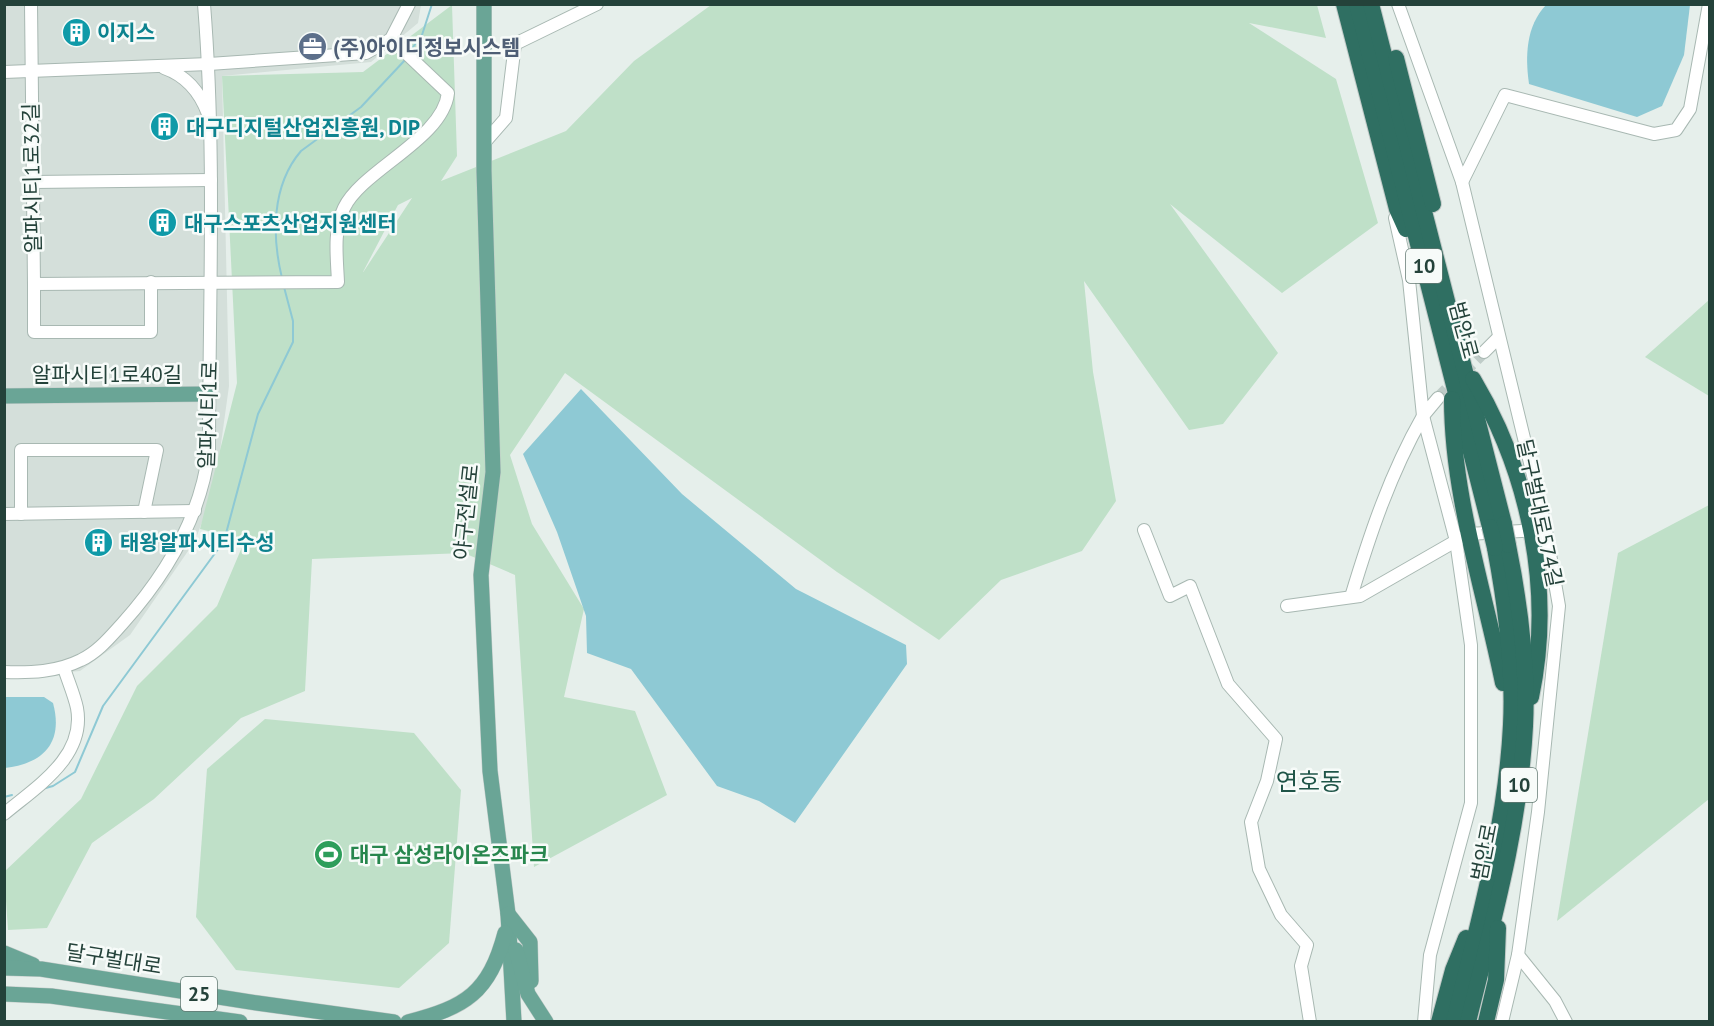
<svg xmlns="http://www.w3.org/2000/svg" width="1714" height="1026" font-family="'PT Sans','Noto Sans KR',sans-serif">
  <style>
    .built { fill: #d4dfda }
    .green { fill: #bfe0c8; fill-rule: evenodd }
    .water { fill: #8ec9d4 }
    .lines { fill: none; stroke-linecap: round; stroke-linejoin: round }
    .stream { stroke: #8ec9d4; stroke-width: 2 }
    .minor-tunnel { stroke: #bfccc8; stroke-width: 12; stroke-dasharray: 12 6; stroke-linecap: butt }
    .minor-casing { stroke: #a8b8b2; stroke-width: 14 }
    .major-casing { stroke: #c2cac8; stroke-width: 16 }
    .highway-casing { stroke: #c2cac8; stroke-width: 18 }
    .minor { stroke: #fff; stroke-width: 12 }
    .major { stroke: #6aa596; stroke-width: 15 }
    .highway { stroke: #2f6f62; stroke-width: 16 }
    .highway-bridge-casing { stroke: #c2cac8; stroke-width: 18; stroke-linecap: butt }
    .highway-bridge { stroke: #2f6f62; stroke-width: 16 }
    .labels { text-anchor: middle; dominant-baseline: central; stroke-width: 5; stroke-linejoin: round; paint-order: stroke }
    .shield { fill: #f7fbf9; stroke: #637a73; stroke-width: 1.5 }
    .shield-label { font-size: 20px; font-weight: bold; fill: #24423a }
    .culture-label { font-size: 21px; font-weight: bold; fill: #0d838f; stroke: #f7fbf9; text-anchor: start }
    .service-label { font-size: 21px; font-weight: bold; fill: #4e5e75; stroke: #f7fbf9; text-anchor: start }
    .street-label { font-size: 21px; fill: #24423a; stroke: #f7fbf9 }
    .leisure-label { font-size: 21px; font-weight: bold; fill: #27864d; stroke: #f7fbf9; text-anchor: start }
    .quarter-label { font-size: 24px; fill: #1f5548; stroke: #f7fbf9 }
  </style>
  <rect width="100%" height="100%" fill="#e6efeb"/>
  <polygon class="built" points="5,5 421,5 418,23 371,62 222,76 229,386 215,487 195,541 130,635 80,671 5,678"/>
  <g class="green">
    <path d="M452 5 457 156 441 181 566 131 634 61 711 5H1317L1326 38 1249 23 1336 79 1378 223 1282 293 1170 204 1278 353 1223 424 1189 430 1084 281 1093 372 1116 501 1082 551 1001 580 939 640 837 572 565 373 510 455 532 524 584 609 564 697 635 711 667 795 534 867 515 575 464 553 312 559 305 691 241 718 154 799 92 843 47 928 8 930 4 872 81 799 137 686 217 606 245 540 200 529 237 383 222 76 363 72ZM412 198 364 271 363 272 398 205Z"/>
    <polygon points="1709,300 1709,396 1645,357"/>
    <polygon points="1709,505 1709,799 1557,921 1618,553"/>
    <polygon points="265,719 414,733 461,790 449,943 399,988 236,970 196,917 207,769"/>
  </g>
  <g class="water">
    <path d="M1546 5H1690L1684 55 1662 106 1637 117 1529 84C1525 56 1526 26 1546 5Z"/>
    <polygon points="581,389 682,494 796,589 906,645 907,664 795,823 759,801 717,786 631,669 587,653 586,616 557,532 523,454"/>
    <path d="M5 697H44L53 703C64 744 42 764 5 768Z"/>
  </g>
  <g class="lines">
    <g class="stream">
      <polyline points="413,47 422,35 432,4"/>
      <path d="M282 278C272 237 271 186 301 151L361 107 405 60"/>
      <polyline points="42,789 53,786 75,772 103,706 224,541 258,414 293,342 293,321 284,287"/>
      <polyline points="4,797 12,795"/>
    </g>
    <polyline class="minor-tunnel" points="1438,398 1484,352"/>
    <defs>
      <g id="minor">
        <path d="M31 4 34 284 338 282C337 258 333 230 344 208 362 170 443 139 448 93L391 39"/>
        <polyline points="1398,4 1462,182 1545,525 1559,606 1538,812 1518,955 1555,1001 1566,1022"/>
        <path d="M164 68C187 76 200 92 208 114"/>
        <polyline points="4,72 209,64 366,53 391,39 409,4"/>
        <polyline points="485,142 506,118 515,44 597,4"/>
        <polyline points="33,182 211,180"/>
        <polyline points="1462,182 1505,95 1654,134 1676,130 1690,109 1709,4"/>
        <polyline points="1395,218 1409,280 1423,416 1438,398"/>
        <polyline points="34,284 34,332 151,332 151,282"/>
        <polyline points="1484,352 1499,337"/>
        <polyline points="1423,416 1456,541 1471,645 1471,803 1430,955 1424,1022"/>
        <polyline points="4,514 195,511"/>
        <polyline points="21,514 21,450 157,450 144,512"/>
        <polyline points="1144,530 1170,596 1190,586 1228,684 1276,739 1267,781 1251,822 1259,869 1281,915 1307,945 1301,966 1310,1022"/>
        <path d="M1351 597C1370 534 1390 474 1423 416"/>
        <polyline points="1287,606 1360,596 1468,534 1539,530"/>
        <path d="M4 672C31 673 57 672 81 660 98 652 110 637 122 624 167 574 201 517 209 450 209 301 216 153 204 4"/>
        <path d="M4 814C36 787 86 757 77 708 74 694 68 681 64 668"/>
        <polyline points="1502,1022 1518,955"/>
      </g>
      <g id="major">
        <polyline points="484,4 484,171 493,472 481,575 490,771 508,914 514,1022"/>
        <polyline points="4,396 209,394"/>
        <polyline points="508,914 530,942 531,981"/>
        <polyline points="516,950 528,994 546,1022"/>
        <polyline points="4,953 33,965"/>
        <polyline points="4,968 41,969 257,1003 394,1022"/>
        <polyline points="4,994 51,996 240,1022"/>
        <path d="M408 1022C466 1007 489 993 505 933"/>
      </g>
      <g id="highway">
        <polyline points="1344,4 1397,209 1406,229"/>
        <polyline points="1357,4 1490,527"/>
        <polyline points="1371,4 1504,524"/>
        <polyline points="1396,58 1433,204"/>
        <path d="M1473 379C1529 473 1554 590 1531 697"/>
        <path d="M1452 399C1452 495 1484 589 1503 683"/>
        <polyline points="1439,1022 1453,970 1466,938"/>
        <path d="M1454 1022C1478 924 1506 826 1511 725 1514 665 1506 606 1495 548"/>
        <path d="M1468 1022C1492 925 1520 827 1525 726 1528 665 1520 604 1508 545"/>
        <polyline points="1486,1022 1496,980 1498,928"/>
      </g>
    </defs>
    <use href="#minor" class="minor-casing"/>
    <use href="#major" class="major-casing"/>
    <use href="#highway" class="highway-casing"/>
    <use href="#minor" class="minor"/>
    <use href="#major" class="major"/>
    <use href="#highway" class="highway"/>
    <defs>
      <g id="highway-bridge">
        <polyline points="1504,524 1508,545"/>
        <polyline points="1490,527 1495,548"/>
      </g>
    </defs>
    <use href="#highway-bridge" class="highway-bridge-casing"/>
    <use href="#highway-bridge" class="highway-bridge"/>
  </g>
  <defs>
    <symbol id="building-disc" viewBox="-11 -11 22 22"><circle r="9.5" fill="#0f9aa8" stroke="#f7fbf9"/><path d="M-4-6H4V6H1V3H-1V6H-4ZM-2.5-4.3h1.7v1.8h-1.7ZM.8-4.3h1.7v1.8H.8ZM-2.5-1h1.7V.8h-1.7ZM.8-1h1.7V.8H.8Z" fill="#fff"/></symbol>
    <symbol id="office-disc" viewBox="-11 -11 22 22"><circle r="9.5" fill="#5c6f8a" stroke="#f7fbf9"/><path d="M-6-3h4V-5.5h4V-3h4V5H-6ZM-1-4.5V-3h2v-1.5ZM-6 0V1H6V0Z" fill="#fff"/></symbol>
    <symbol id="stadium-disc" viewBox="-11 -11 22 22"><circle r="9.5" fill="#2e9e5b" stroke="#f7fbf9"/><path d="M0-5a6.5 5 0 1 0 0 10a6.5 5 0 1 0 0-10ZM-3.5-1.8h7v3.6h-7Z" fill="#fff"/></symbol>
  </defs>
  <g fill-rule="evenodd">
    <use href="#building-disc" x="60" y="16" width="33" height="33"/>
    <use href="#office-disc" x="296" y="30" width="33" height="33"/>
    <use href="#building-disc" x="148" y="110" width="33" height="33"/>
    <use href="#building-disc" x="146" y="206" width="33" height="33"/>
    <use href="#building-disc" x="82" y="526" width="33" height="33"/>
    <use href="#stadium-disc" x="312" y="838" width="33" height="33"/>
  </g>
  <g class="labels">
    <g class="shield">
      <rect x="1406" y="249" width="36" height="34" rx="4.5"/>
      <rect x="1501" y="768" width="36" height="34" rx="4.5"/>
      <rect x="181" y="977" width="36" height="34" rx="4.5"/>
    </g>
    <g class="shield-label">
      <text x="1424" y="266">10</text>
      <text x="1519" y="785">10</text>
      <text x="199" y="994">25</text>
    </g>
    <g class="culture-label">
      <text x="97" y="32">이지스</text>
      <text x="186" y="127">대구디지털산업진흥원, DIP</text>
      <text x="184" y="223">대구스포츠산업지원센터</text>
      <text x="120" y="542">태왕알파시티수성</text>
    </g>
    <g class="service-label">
      <text x="333" y="47">(주)아이디정보시스템</text>
    </g>
    <g class="street-label">
      <text transform="translate(32 178) rotate(-91)">알파시티1로32길</text>
      <text transform="translate(1464 330) rotate(75)">범안로</text>
      <text x="107" y="374">알파시티1로40길</text>
      <text transform="translate(208 415) rotate(-88)">알파시티1로</text>
      <text transform="translate(466 512) rotate(-84)">야구전설로</text>
      <text transform="translate(1540 513) rotate(78)">달구벌대로574길</text>
      <text transform="translate(1484 852) rotate(-79)">범안로</text>
      <text transform="translate(114 959) rotate(9)">달구벌대로</text>
    </g>
    <g class="leisure-label">
      <text x="350" y="854">대구 삼성라이온즈파크</text>
    </g>
    <g class="quarter-label">
      <text x="1309" y="781">연호동</text>
    </g>
  </g>
  <rect width="1714" height="1026" fill="none" stroke="#24423a" stroke-width="12"/>
</svg>
